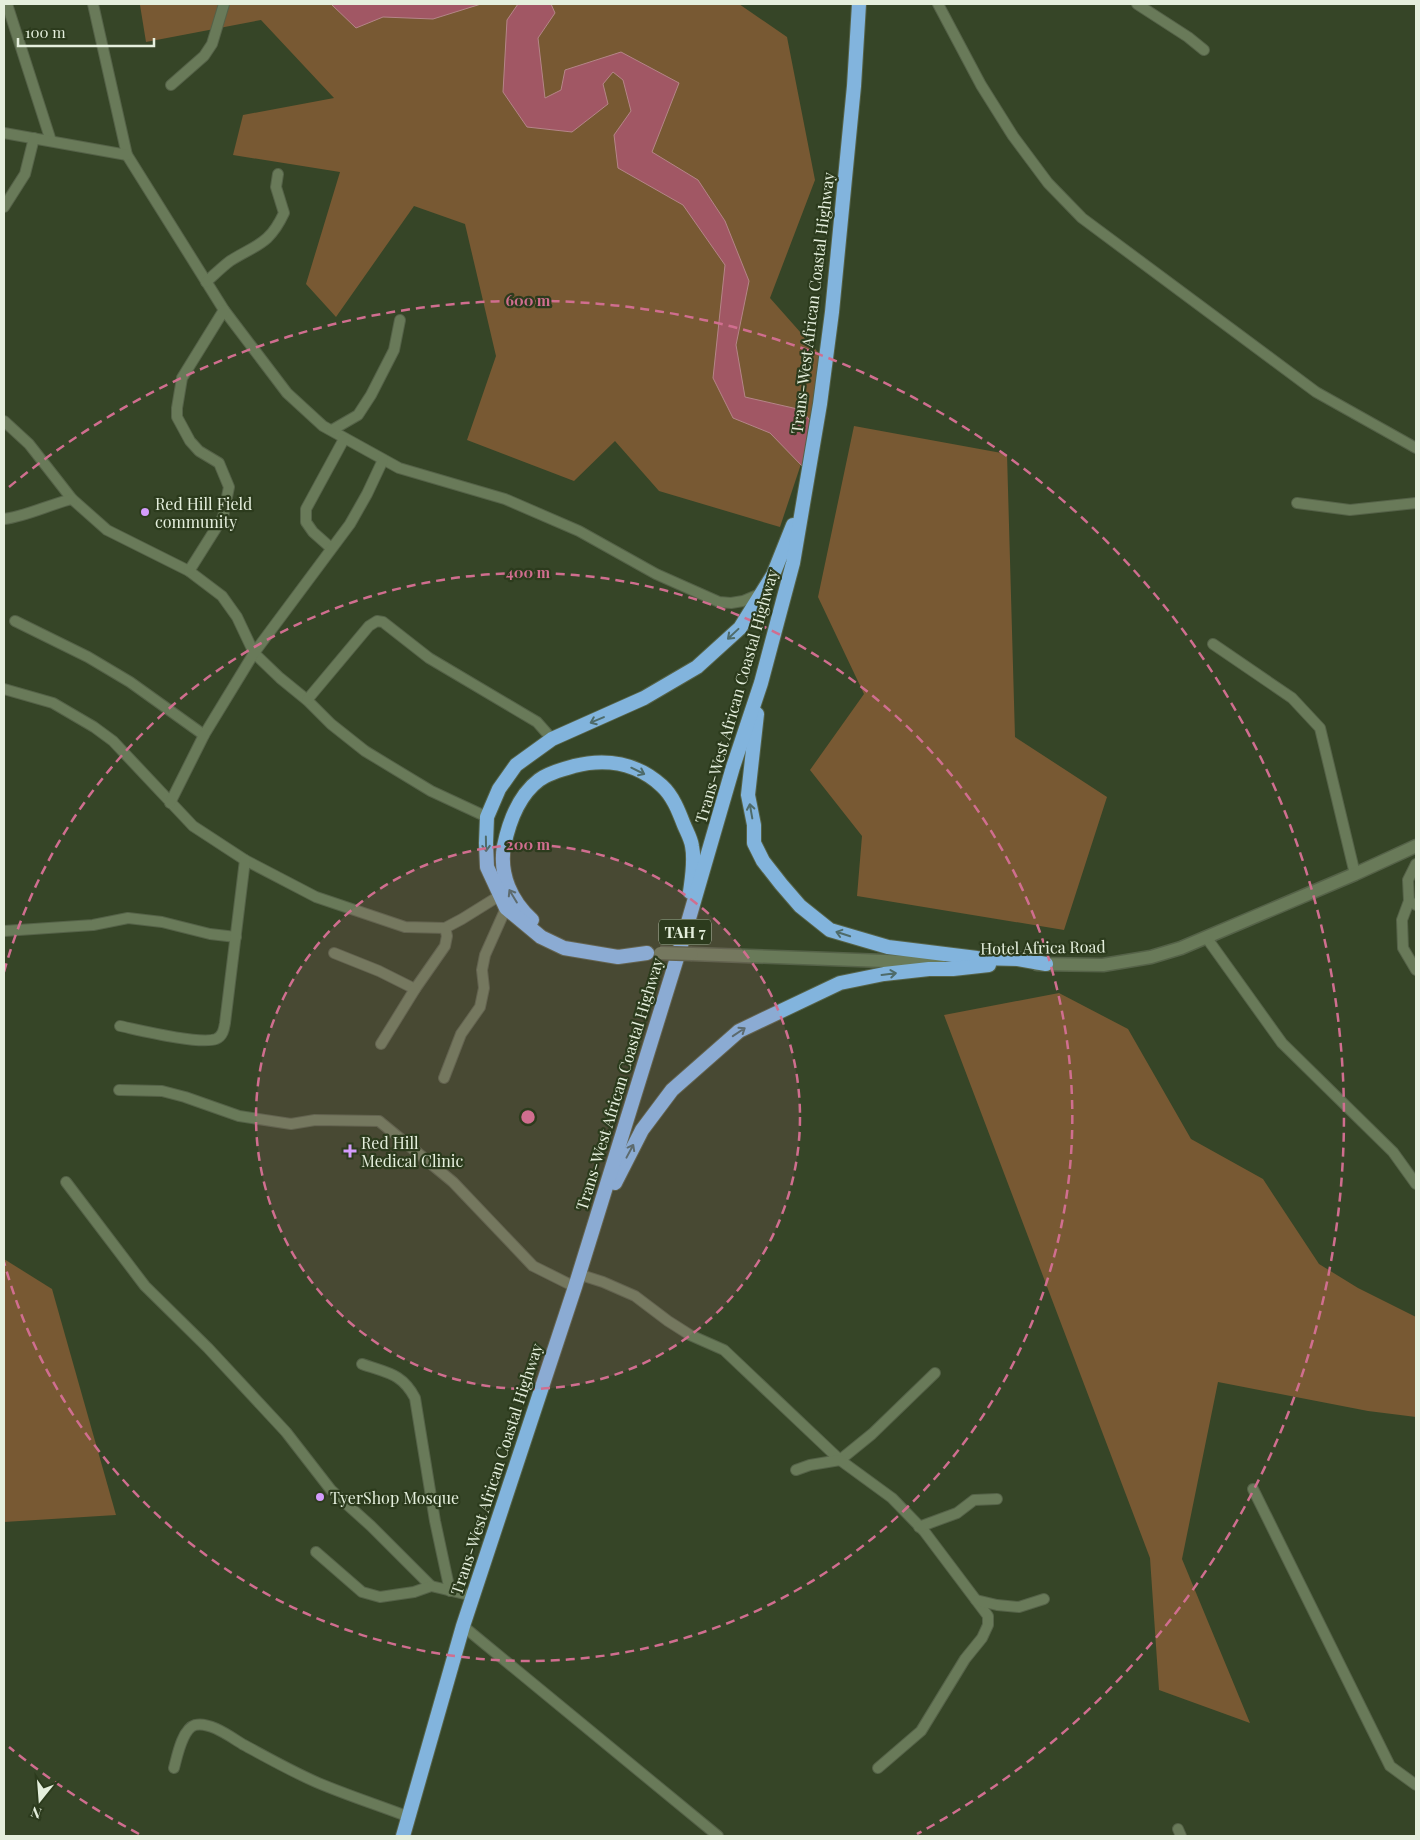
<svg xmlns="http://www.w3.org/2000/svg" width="1420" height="1840" font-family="'Playfair Display',serif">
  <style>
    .green { fill: #785933 }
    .water { fill: #a15764; stroke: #b58588 }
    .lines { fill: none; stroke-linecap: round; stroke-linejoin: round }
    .minor-casing { stroke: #556248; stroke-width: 12 }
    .tertiary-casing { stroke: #556248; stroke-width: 15 }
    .trunk-casing { stroke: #556248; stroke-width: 16 }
    .minor { stroke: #697a59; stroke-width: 10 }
    .tertiary { stroke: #697a59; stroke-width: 12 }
    .trunk { stroke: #82b4dd; stroke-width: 14 }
    .tertiary-bridge-casing { stroke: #556248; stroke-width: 15; stroke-linecap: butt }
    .tertiary-bridge { stroke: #697a59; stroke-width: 12 }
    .oneway { stroke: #4e6b6a }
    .ring { fill: none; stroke: #d06e8f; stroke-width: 2.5; stroke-dasharray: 9 6 }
    .poi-dot { fill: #d49cfc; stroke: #2c3b1d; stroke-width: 2 }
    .labels { text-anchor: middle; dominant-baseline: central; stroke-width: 4.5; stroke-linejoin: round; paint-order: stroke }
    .shield { fill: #2c3b1d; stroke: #aeb9a3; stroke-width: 1 }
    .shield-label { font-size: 15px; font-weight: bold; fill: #e5efdd }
    .street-label { font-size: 16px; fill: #e5efdd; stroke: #2c3b1d }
    .poi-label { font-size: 16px; fill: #e5efdd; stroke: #2c3b1d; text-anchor: start }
    .centre { fill: #d06e8f; stroke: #2c3b1d; stroke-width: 2.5 }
    .ring-label { font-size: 15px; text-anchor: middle; font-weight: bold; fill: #d06e8f; stroke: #2c3b1d; stroke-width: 4.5; stroke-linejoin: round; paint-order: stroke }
  </style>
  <rect width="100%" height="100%" fill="#364527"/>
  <g class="green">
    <polygon points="143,4 739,4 787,37 815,180 770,298 824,359 817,416 780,527 659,491 615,441 574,481 467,440 496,356 465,224 414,206 336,317 306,284 340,172 233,155 243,115 334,98 261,20 146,42 140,5"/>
    <polygon points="854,426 1007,454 1015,737 1107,797 1064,930 857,896 862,836 810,770 864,694 818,597"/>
    <polygon points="1059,993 1128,1029 1191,1139 1263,1179 1319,1264 1358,1288 1416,1317 1416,1417 1368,1411 1218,1382 1182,1559 1250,1723 1159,1690 1150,1558 944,1015"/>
    <polygon points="4,1259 52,1289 116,1515 4,1522"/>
  </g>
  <g class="water">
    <polygon points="331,4 481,4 433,19 383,17 356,28"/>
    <polygon points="518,4 551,4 555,13 538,38 545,98 561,90 565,70 621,52 679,83 652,152 698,180 725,221 749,281 736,345 745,397 802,410 815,427 803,467 770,433 733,418 713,378 725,265 683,205 618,168 614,135 631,111 623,80 613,72 603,84 608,104 572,132 527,127 503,92 507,20"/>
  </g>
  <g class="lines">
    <defs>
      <g id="minor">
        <polyline points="7,4 51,141"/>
        <polyline points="93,4 127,155 224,310 287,393 323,426 399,468 505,499 579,531 656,574 719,602 731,603 743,601 762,593"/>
        <polyline points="938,4 981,85 1013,136 1048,183 1082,218 1316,392 1416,448"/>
        <polyline points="1137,4 1188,37 1204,50"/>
        <polyline points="171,85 204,56 212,44 224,4"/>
        <polyline points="4,133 127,155"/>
        <polyline points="4,207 25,174 34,138"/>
        <path d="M206 282C214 275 222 267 230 261 257 244 269 245 284 213L276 187 278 174"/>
        <polyline points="4,421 29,444 72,499 107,530 189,571 222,596 237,617 254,653 280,678 307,700 331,724 365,751 431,791 487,817"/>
        <polyline points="332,430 358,415 371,395 394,350 400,320"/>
        <polyline points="1297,503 1350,510 1416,503"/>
        <path d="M4 519C27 516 48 505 72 499"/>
        <polyline points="331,548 313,532 306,522 306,509 344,439"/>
        <polyline points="189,571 223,517 229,487 219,463 199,451 190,441 177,417 177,408 182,378 224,310"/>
        <polyline points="15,621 88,657 130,682 204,735"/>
        <polyline points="1213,644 1292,698 1320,728 1355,874"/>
        <polyline points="4,689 53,703 94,727 113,741 193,826 245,860 316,897 405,927 445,928 462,919 499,896"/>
        <polyline points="307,700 369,626 377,621 383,622 429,658 537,722 552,739"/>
        <polyline points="170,803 204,735 254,653 350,524 367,494 383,460"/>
        <polyline points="1416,864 1408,880 1409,901 1416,905"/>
        <polyline points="1409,901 1402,920 1403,948 1416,970"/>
        <polyline points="4,931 93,925 128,918 162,922 210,934 236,937"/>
        <polyline points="1206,937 1282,1043 1393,1152 1416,1184"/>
        <polyline points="334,953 379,971 415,989"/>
        <path d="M120 1026C139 1030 200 1045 216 1039 223 1036 224 1029 225 1023L245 860"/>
        <polyline points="381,1044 415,989 445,946 447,936 445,928"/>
        <polyline points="444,1078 461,1034 480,1007 484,988 482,970 485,955 506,908"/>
        <polyline points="119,1090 162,1091 185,1097 239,1116 291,1124 315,1120 379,1121 453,1182 533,1266 575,1287"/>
        <polyline points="66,1182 145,1286 208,1348 286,1432 331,1490 371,1526 431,1586"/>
        <polyline points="578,1274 603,1282 635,1296 668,1321 690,1335 724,1350 840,1460 872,1434 935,1373"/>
        <path d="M362 1364C387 1373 402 1373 415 1398L435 1521 450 1591"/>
        <polyline points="796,1470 810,1465 840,1460 892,1498 924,1531 988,1616 988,1625 982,1638 965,1659 921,1731 878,1768"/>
        <polyline points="1253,1489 1390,1766 1416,1785"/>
        <polyline points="919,1527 957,1513 974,1500 997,1499"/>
        <polyline points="316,1552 362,1592 380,1597 414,1592 431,1586 473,1596"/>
        <polyline points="976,1600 997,1605 1019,1607 1044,1599"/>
        <polyline points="463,1626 718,1836"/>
        <path d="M174 1768C177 1757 182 1729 195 1725 210 1721 232 1738 244 1745 268 1758 291 1771 316 1782 346 1795 378 1805 409 1817"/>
        <polyline points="1178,1829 1181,1836"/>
      </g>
      <g id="tertiary">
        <polyline points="692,954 939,963"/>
        <polyline points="1037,964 1103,965 1151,957 1181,948 1355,874 1416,846"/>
      </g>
      <g id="trunk">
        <polyline points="757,714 748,795 754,825 754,843 763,861 781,884 800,906 830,930 888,947 977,958 1018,959 1046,964"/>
        <path d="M532 920C511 901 499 874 504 846 509 822 519 795 539 780 548 773 563 769 574 766 606 758 637 763 662 786 673 796 679 812 684 825 687 832 691 839 692 846 695 861 692 877 690 892"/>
        <polyline points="647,953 618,957 564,948 541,937 506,908 487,867 486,843 487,817 499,789 516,765 552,739 644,698 697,667 740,628 773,575 793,525"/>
        <polyline points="615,1183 642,1130 672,1090 739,1031 840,983 884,974 929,969 953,969 989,965"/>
        <polyline points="403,1836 463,1626 575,1287 686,929 733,767 761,683 793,563 820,404 832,312 854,86 859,4"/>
      </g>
    </defs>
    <use href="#minor" class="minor-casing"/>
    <use href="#tertiary" class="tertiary-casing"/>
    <use href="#trunk" class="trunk-casing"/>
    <use href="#minor" class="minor"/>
    <use href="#tertiary" class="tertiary"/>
    <use href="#trunk" class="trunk"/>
    <defs>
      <polyline id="tertiary-bridge" points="660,953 692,954"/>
    </defs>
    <use href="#tertiary-bridge" class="tertiary-bridge-casing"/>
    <use href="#tertiary-bridge" class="tertiary-bridge"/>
  </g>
  <defs><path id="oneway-shaft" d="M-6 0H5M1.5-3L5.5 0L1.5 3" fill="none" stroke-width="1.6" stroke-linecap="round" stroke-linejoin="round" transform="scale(1.25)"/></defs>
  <g class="oneway">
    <use href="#oneway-shaft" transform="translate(733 634) rotate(137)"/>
    <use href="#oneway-shaft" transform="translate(597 720) rotate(157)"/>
    <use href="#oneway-shaft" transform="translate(638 771) rotate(26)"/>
    <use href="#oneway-shaft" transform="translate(751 811) rotate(-100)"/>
    <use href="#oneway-shaft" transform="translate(486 844) rotate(89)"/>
    <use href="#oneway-shaft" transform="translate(513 896) rotate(-121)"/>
    <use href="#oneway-shaft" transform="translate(843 934) rotate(-162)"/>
    <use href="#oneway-shaft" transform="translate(889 974) rotate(-7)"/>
    <use href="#oneway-shaft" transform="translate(739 1032) rotate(-34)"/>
    <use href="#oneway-shaft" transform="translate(630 1151) rotate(-62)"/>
  </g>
  <circle cx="528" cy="1117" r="272" fill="#d06e8f" fill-opacity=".12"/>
  <g class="ring">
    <circle cx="528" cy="1117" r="272"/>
    <path d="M4 972A544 544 0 1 1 4 1262"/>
    <path d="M139 1834A816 816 0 0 1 9 1747M9 487A816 816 0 1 1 917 1834"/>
  </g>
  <g class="poi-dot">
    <circle cx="145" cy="512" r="5"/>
    <path d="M347.5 1143.5h5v5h5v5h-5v5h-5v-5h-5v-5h5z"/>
    <circle cx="320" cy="1497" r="5"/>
  </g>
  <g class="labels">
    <rect class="shield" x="659" y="919.5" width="52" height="25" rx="4"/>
    <g class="shield-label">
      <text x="685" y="932">TAH 7</text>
    </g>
    <g class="street-label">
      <text transform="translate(812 303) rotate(-83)">Trans-West African Coastal Highway</text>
      <text transform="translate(736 696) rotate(-74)">Trans-West African Coastal Highway</text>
      <text transform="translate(1043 947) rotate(-1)">Hotel Africa Road</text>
      <text transform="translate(619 1084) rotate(-73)">Trans-West African Coastal Highway</text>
      <text transform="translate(496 1469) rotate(-72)">Trans-West African Coastal Highway</text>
    </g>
    <g class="poi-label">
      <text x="155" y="503">Red Hill Field<tspan x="155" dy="18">community</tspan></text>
      <text x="361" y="1142">Red Hill<tspan x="361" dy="18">Medical Clinic</tspan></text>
      <text x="330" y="1497">TyerShop Mosque</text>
    </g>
  </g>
  <circle cx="528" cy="1117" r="8" class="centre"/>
  <g class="ring-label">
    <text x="528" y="306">600 m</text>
    <text x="528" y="578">400 m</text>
    <text x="528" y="850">200 m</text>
  </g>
  <rect width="1420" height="1840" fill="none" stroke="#e5efdd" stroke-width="10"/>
  <g transform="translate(40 1800) rotate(197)" stroke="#2c3b1d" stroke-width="4" paint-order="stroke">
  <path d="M0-4L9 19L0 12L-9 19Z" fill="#e5efdd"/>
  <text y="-8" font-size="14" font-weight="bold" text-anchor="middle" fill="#e5efdd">N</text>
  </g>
  <path d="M18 38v8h136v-8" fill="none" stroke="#e5efdd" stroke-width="2.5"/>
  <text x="25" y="38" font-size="15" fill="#e5efdd" stroke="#2c3b1d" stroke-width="4" paint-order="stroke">100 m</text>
</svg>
